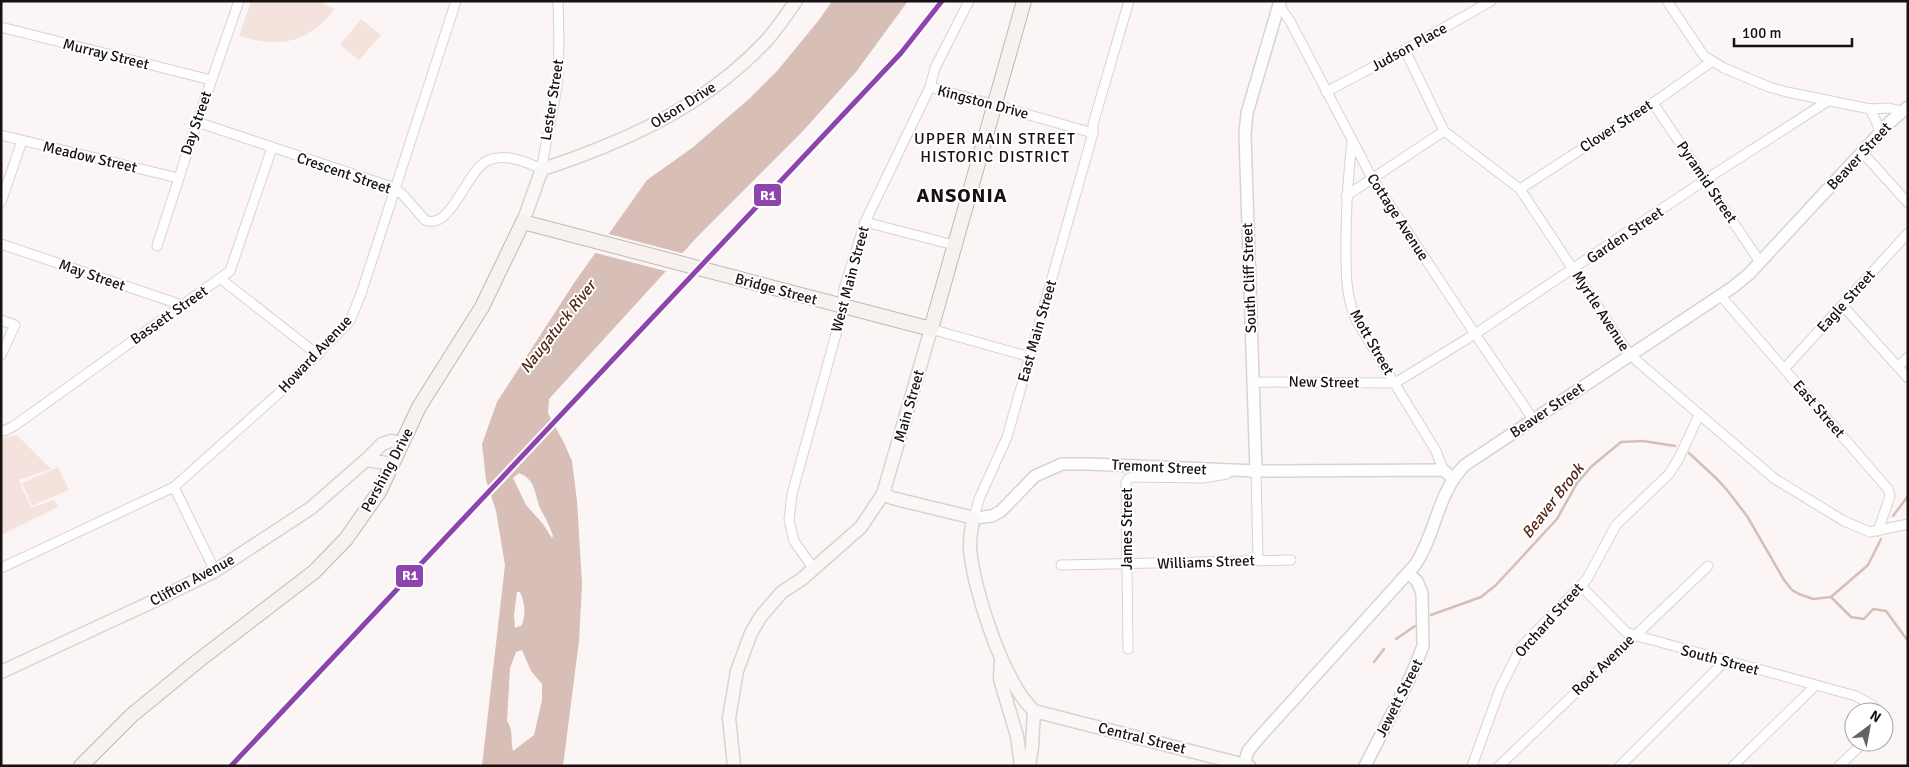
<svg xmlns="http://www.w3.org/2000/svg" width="1909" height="767" font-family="Signika,sans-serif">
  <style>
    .green { fill: #f4e2dc }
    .water { fill: #d7beb6; fill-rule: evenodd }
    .pier { fill: #fbf6f5 }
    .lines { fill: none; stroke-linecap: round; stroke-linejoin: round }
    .stream { stroke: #d7beb6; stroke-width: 2.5 }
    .minor-casing { stroke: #d8d3d1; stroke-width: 11 }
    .tertiary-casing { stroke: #d8d3d1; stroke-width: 14 }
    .secondary-casing { stroke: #d8d3d1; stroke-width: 15 }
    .primary-casing { stroke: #c2b8b4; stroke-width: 16 }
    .minor { stroke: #fefefe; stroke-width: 9 }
    .tertiary { stroke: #fefefe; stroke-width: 11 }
    .secondary { stroke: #faf8f7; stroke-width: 12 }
    .primary { stroke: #f7f1ef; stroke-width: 14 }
    .rail-1-casing { stroke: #fff; stroke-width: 9 }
    .rail-1 { stroke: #8e44ad; stroke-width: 5 }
    .labels { text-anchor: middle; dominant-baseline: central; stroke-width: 4; stroke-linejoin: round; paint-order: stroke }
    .street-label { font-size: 15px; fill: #171211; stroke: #fff }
    .neighbourhood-label { font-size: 16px; letter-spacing: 1px; fill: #171211; stroke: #fff }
    .water-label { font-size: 16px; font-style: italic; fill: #542717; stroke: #fff }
    .district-label { font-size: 20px; font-weight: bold; letter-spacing: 1px; fill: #171211; stroke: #fff }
    .line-badge { stroke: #fff; stroke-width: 2 }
    .badge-label { font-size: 14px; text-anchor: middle; font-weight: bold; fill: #fff }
  </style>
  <rect width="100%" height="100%" fill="#fbf6f5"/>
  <g class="green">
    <path d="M251 1H325L324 4 335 9C306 44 282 48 239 36Z"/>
    <polygon points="361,19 381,35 359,60 340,45"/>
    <polygon points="17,435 51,469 19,480 31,508 54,500 58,507 1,535 1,438"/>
    <polygon points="58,467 69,490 32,506 22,483"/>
  </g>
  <path class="water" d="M832 1H908L856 72 803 131 699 235 549 399 548 413 564 443 572 461 577 501 582 584 579 641 563 766H482L505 565 496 511 486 480 482 444 497 402 574 283 647 180 692 148 749 99 777 71 819 20ZM519 473C537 480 534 495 541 510 546 519 550 527 553 536L552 538 543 524 526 505 513 478ZM517 592H520C525 603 526 613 522 625L515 628 514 615ZM522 650 531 671 542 684V700L534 735 513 751C510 739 514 731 507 721L510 668 516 652Z"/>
  <polygon class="pier" points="605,233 685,254 669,272 592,252"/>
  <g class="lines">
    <g class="stream">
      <polyline points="1689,453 1717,479 1727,490 1747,516 1784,580 1792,590 1799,594 1813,599 1831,597 1868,565 1881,539"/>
      <polyline points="1893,516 1908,496"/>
      <polyline points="1831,597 1851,617 1864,619 1873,609 1886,611 1908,641"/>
      <polyline points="1431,615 1481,597 1496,585 1557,519 1577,483 1592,466 1621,442 1643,441 1675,446"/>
      <polyline points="1396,639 1415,626"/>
      <polyline points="1374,662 1384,649"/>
    </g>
    <defs>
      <g id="minor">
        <polyline points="1667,1 1704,56 1724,68 1769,87 1787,92 1870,109 1889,108 1901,111"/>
        <polyline points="1281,3 1279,5 1290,21 1372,178 1475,334 1533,419"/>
        <polyline points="1,27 211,80"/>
        <polyline points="1405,50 1444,131 1520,189 1625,348 1637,361 1775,479 1844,521 1870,532 1908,524"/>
        <polyline points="930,87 1093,133"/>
        <polyline points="1326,92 1405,50 1491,1"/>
        <polyline points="1653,103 1760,262"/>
        <polyline points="1870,109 1876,121 1880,133"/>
        <path d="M197 122 395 188 402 194 425 220C451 232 467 168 489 160 506 153 526 162 542 169 545 141 553 114 557 86 560 58 559 29 558 1"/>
        <polyline points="1,135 178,178"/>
        <path d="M1352 142C1348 176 1346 208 1346 242 1346 270 1345 296 1357 322L1436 451 1443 470"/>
        <polyline points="1862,152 1908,203"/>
        <polyline points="1520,189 1653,103 1711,62"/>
        <polyline points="1346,196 1444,131"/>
        <polyline points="1,202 22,141"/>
        <polyline points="865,222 954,245"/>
        <polyline points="1,244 182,305"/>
        <polyline points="157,246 197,122 239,1"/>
        <polyline points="221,279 318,355"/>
        <polyline points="1721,296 1888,489 1890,496 1878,531"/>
        <polyline points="1843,306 1908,378"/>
        <polyline points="1,320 15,325 1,355"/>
        <polyline points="931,329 1030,357"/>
        <polyline points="1898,367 1908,357"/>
        <polyline points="1784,369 1908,233"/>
        <polyline points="1253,382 1395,383 1475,334 1705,180 1828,101"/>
        <polyline points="1,430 4,431 14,426 230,271 272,148"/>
        <polyline points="1250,472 1256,471 1258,560"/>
        <polyline points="174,487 215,571"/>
        <polyline points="974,518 979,499 1007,437 1093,133 1093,124 1129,1"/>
        <polyline points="1061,565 1291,560"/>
        <polyline points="1,568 174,487 278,394 350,321 361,294 456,1"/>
        <polyline points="813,568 794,541 789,520 792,494 841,316 844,289 865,222 930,87 935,68 969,1"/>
        <polyline points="1581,586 1626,632 1634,635 1856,696 1872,705 1877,712"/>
        <polyline points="1128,649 1126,483 1128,479 1132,477 1203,478 1227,474"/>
        <polyline points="1472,766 1500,689 1521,647 1587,579 1616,525 1669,474 1679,458 1699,415"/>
        <polyline points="1499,766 1708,566"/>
        <polyline points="1620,766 1725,661"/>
        <polyline points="1733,766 1815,686"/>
        <polyline points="1839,766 1864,742"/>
      </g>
      <g id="tertiary">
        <polyline points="1256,471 1245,134 1247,113 1280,1"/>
        <polyline points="974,518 992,516 1001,511 1035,476 1062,464 1089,464 1256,471 1443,470 1453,478"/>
        <path d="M1244 764 1248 751 1257 740 1415 565C1436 534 1437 493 1465 465L1733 287 1749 274 1890 122 1908 107"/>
        <polyline points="1365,766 1411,676 1423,646 1422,593 1417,581 1408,573"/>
      </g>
      <g id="secondary">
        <path d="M523 222 542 169C563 163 583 155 603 147 665 122 720 90 766 41 777 29 787 14 796 1"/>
        <polyline points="366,460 393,464"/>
        <path d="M883 494 892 498 974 518C971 528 970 538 970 548 973 590 1004 683 1034 711L1249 766"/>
        <polyline points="1001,661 1000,679 1017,736 1021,766"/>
        <polyline points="1,672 156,600 215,571 311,508 366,460 382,444 391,441 403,443"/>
        <polyline points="734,766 729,718 737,671 751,633 761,616 782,592 802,579 861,527 883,494 931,329"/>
        <polyline points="1029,766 1032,747 1034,711"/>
      </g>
      <polyline id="primary" points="81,766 132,715 198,661 314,572 346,539 379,492 419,407 482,307 523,222 931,329 1024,1"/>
    </defs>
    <use href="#minor" class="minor-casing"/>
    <use href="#tertiary" class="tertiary-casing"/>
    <use href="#secondary" class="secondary-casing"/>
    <use href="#primary" class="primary-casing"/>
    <use href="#minor" class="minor"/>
    <use href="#tertiary" class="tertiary"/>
    <use href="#secondary" class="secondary"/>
    <use href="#primary" class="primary"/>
    <defs>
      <polyline id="rail-1" points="231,766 901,53 942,1"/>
    </defs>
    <use href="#rail-1" class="rail-1-casing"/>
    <use href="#rail-1" class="rail-1"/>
  </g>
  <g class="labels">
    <g class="street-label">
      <text transform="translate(1409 47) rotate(-29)">Judson Place</text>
      <text transform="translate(106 54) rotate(14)">Murray Street</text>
      <text transform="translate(552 100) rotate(-81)">Lester Street</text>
      <text transform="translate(983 102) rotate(15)">Kingston Drive</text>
      <text transform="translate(683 105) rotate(-32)">Olson Drive</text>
      <text transform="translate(196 123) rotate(-71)">Day Street</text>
      <text transform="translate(1616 126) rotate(-33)">Clover Street</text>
      <text transform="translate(1859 156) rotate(-47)">Beaver Street</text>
      <text transform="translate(90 157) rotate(13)">Meadow Street</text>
      <text transform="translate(344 173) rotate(19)">Crescent Street</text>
      <text transform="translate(1707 182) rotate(56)">Pyramid Street</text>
      <text transform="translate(1398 217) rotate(57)">Cottage Avenue</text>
      <text transform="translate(1625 235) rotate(-34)">Garden Street</text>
      <text transform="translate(92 275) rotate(19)">May Street</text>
      <text transform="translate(1249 278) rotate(-92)">South Cliff Street</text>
      <text transform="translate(850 279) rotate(-75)">West Main Street</text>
      <text transform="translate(776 289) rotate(15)">Bridge Street</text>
      <text transform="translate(1846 301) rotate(-48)">Eagle Street</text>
      <text transform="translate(1601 311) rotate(57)">Myrtle Avenue</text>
      <text transform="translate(169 315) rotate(-35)">Bassett Street</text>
      <text transform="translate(1037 331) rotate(-74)">East Main Street</text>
      <text transform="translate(1372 342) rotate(60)">Mott Street</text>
      <text transform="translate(315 354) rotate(-47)">Howard Avenue</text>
      <text transform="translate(1324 382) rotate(1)">New Street</text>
      <text transform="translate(909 406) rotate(-74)">Main Street</text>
      <text transform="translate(1819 409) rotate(49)">East Street</text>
      <text transform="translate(1547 410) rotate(-34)">Beaver Street</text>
      <text transform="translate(1159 467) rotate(3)">Tremont Street</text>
      <text transform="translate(387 470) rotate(-62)">Pershing Drive</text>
      <text transform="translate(1127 529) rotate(-90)">James Street</text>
      <text transform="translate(1206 562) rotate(-2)">Williams Street</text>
      <text transform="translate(192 580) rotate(-28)">Clifton Avenue</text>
      <text transform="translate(1549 620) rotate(-48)">Orchard Street</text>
      <text transform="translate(1720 660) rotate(15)">South Street</text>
      <text transform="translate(1603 665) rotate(-44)">Root Avenue</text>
      <text transform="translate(1399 698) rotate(-63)">Jewett Street</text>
      <text transform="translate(1142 738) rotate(14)">Central Street</text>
    </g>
    <g class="neighbourhood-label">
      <text x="995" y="139">UPPER MAIN STREET<tspan x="995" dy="18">HISTORIC DISTRICT</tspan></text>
    </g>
    <g class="water-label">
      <text transform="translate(558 327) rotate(-52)">Naugatuck River</text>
      <text transform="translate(1553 501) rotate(-52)">Beaver Brook</text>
    </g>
    <g class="district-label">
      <text x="962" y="195">ANSONIA</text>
    </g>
  </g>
  <g class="line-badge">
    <rect x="753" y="183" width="29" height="24" rx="5" fill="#8e44ad"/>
    <rect x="395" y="564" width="29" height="24" rx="5" fill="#8e44ad"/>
  </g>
  <g class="badge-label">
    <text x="768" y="200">R1</text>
    <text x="410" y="580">R1</text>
  </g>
  <rect width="1909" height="767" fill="none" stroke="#171211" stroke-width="5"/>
  <g transform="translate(1869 727) rotate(32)"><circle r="24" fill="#ffffff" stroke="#a2a0a0"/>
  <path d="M0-4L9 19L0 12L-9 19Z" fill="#676261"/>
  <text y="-8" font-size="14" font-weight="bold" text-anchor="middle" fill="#171211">N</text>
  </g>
  <path d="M1734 38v8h118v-8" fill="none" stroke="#171211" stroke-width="2.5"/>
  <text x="1742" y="38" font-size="15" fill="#171211" stroke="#ffffff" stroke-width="4" paint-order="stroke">100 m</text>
</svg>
